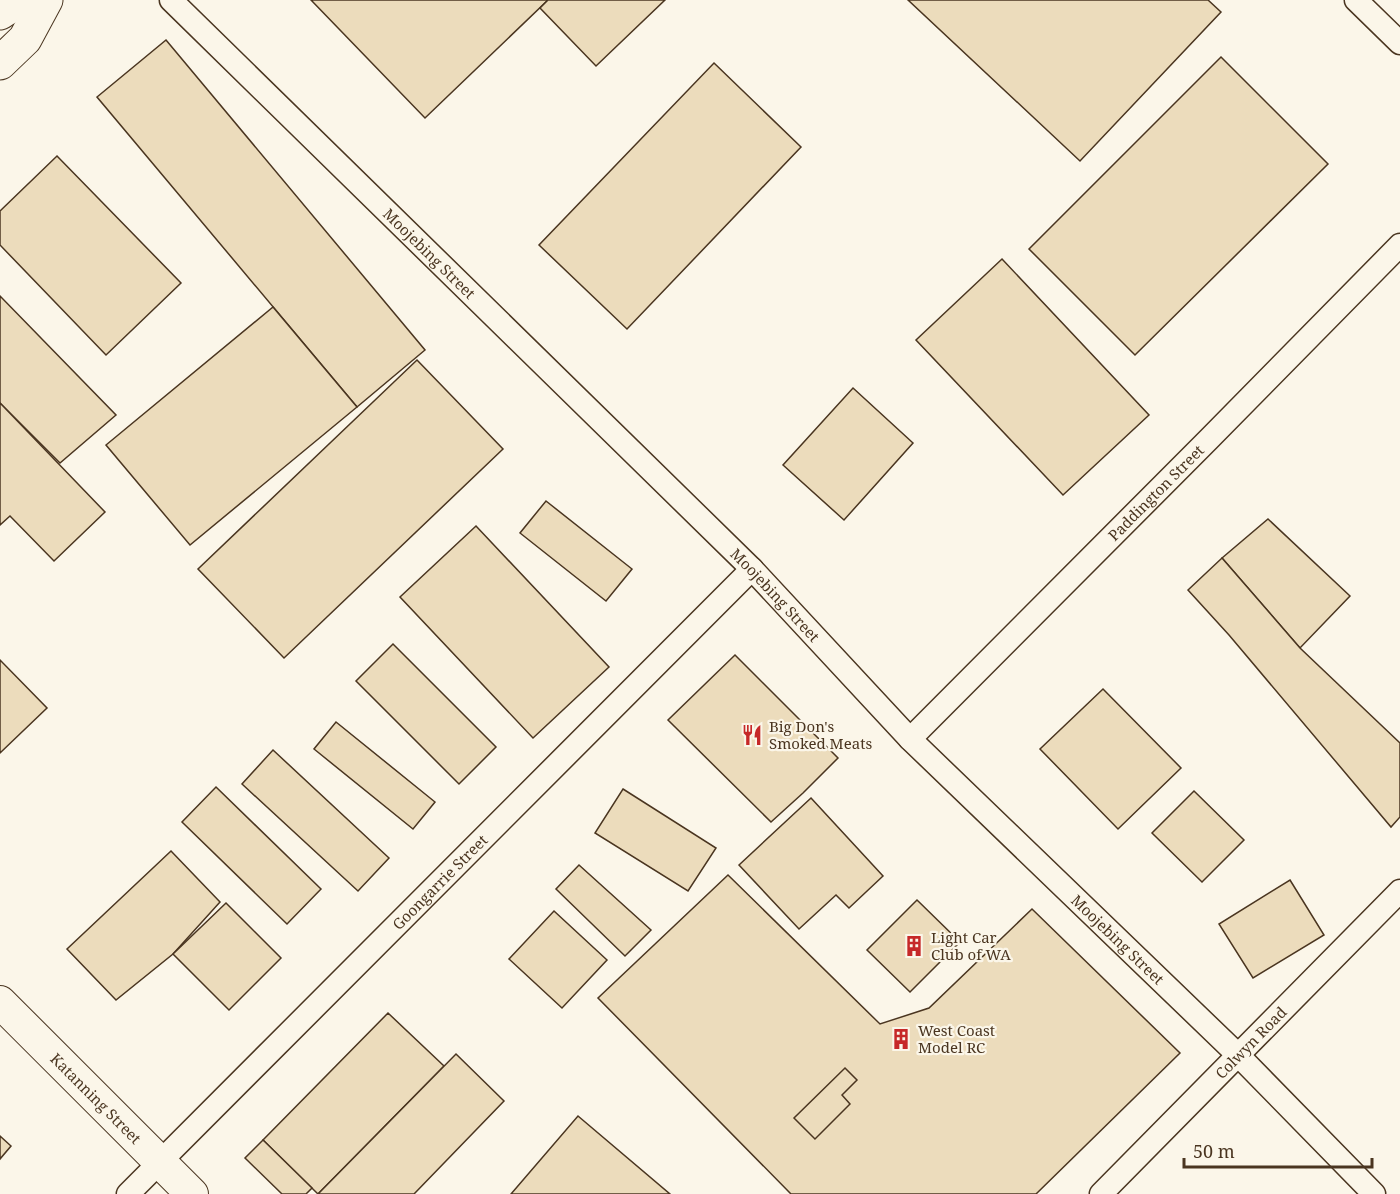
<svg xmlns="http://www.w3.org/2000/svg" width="1400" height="1194" font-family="'Noto Serif',serif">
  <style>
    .building { fill: #ecdcbc; stroke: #4a3520; stroke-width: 1.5 }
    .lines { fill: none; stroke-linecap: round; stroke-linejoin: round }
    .street-casing { stroke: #4a3520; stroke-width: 25 }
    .secondary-casing { stroke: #4a3520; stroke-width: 34 }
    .highway-casing { stroke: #4a3520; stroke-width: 35 }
    .street { stroke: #fbf6e9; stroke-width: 22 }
    .secondary { stroke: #fbf6e9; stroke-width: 32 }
    .highway { stroke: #fbf6e9; stroke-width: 33 }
    .labels { text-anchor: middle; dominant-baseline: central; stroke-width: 4.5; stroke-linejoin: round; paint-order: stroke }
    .street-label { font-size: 15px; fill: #4a3520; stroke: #fbf6e9 }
    .poi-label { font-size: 15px; fill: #4a3520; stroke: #fbf6e9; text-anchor: start }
  </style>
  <rect width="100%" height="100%" fill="#fbf6e9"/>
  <g class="building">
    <polygon points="311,0 548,0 425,118"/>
    <polygon points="548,0 665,0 596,66 540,8"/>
    <polygon points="908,0 1208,0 1221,12 1080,161"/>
    <polygon points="166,40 425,350 357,407 97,97"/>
    <polygon points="1221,57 1328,164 1135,355 1029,249"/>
    <polygon points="714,63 801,147 627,329 539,245"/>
    <polygon points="57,156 181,283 106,355 0,245 0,211"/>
    <polygon points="1002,259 1149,415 1063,495 916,340"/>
    <polygon points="0,296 116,415 60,463 0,403"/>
    <polygon points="273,307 357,407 190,545 106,445"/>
    <polygon points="417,360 503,449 284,658 198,569"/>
    <polygon points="853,388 913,443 844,520 783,465"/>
    <polygon points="0,403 105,512 54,561 10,516 0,525"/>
    <polygon points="546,501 632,569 606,601 520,533"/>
    <polygon points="1268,519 1350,596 1300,648 1222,558"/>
    <polygon points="476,526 609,667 533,738 400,597"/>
    <polygon points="1222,558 1300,648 1400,743 1400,817 1391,827 1229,635 1188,590"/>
    <polygon points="393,644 496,747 459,784 356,681"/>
    <polygon points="735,655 838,758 803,793 771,822 668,720"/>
    <polygon points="0,660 47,708 0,753"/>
    <polygon points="1103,689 1181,768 1118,829 1040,749"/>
    <polygon points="336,722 435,802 413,829 314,749"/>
    <polygon points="273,750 389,858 358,891 242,784"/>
    <polygon points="216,787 321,889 287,924 182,822"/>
    <polygon points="623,789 716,848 688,891 595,833"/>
    <polygon points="1194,791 1244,840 1202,882 1152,833"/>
    <polygon points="811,798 883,876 849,908 836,895 799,929 739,865"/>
    <polygon points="171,851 220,902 173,954 116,1000 67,949"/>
    <polygon points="579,865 651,930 625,956 556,889"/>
    <polygon points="728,875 880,1024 929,1008 1032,909 1180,1053 1036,1194 791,1194 598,998"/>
    <polygon points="1290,880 1324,935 1253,978 1219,924"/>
    <polygon points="917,900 960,942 910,992 867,950"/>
    <polygon points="226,903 281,958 229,1010 173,954"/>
    <polygon points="554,911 607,960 562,1008 509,959"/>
    <polygon points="388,1013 444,1066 318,1194 263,1140"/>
    <polygon points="456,1054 504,1101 414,1194 318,1194"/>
    <polygon points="845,1068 857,1080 842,1095 850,1104 815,1139 794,1118"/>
    <polygon points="578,1116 670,1194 511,1194"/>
    <polygon points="0,1136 11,1146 0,1159"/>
    <polygon points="263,1140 312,1188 306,1194 282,1194 245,1158"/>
  </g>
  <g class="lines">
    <defs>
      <g id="street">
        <path id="s1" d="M171 0 752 569 910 739 1239 1056 1374 1194"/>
        <polyline points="1356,0 1400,43"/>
        <path id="s2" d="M910 739 1209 439 1400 245"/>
        <path id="s3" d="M128 1194 752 569"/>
        <path id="s4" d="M1101 1194 1400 891"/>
      </g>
      <g id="secondary">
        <path id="s5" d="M0 1002 192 1194"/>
      </g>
      <g id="highway">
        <polyline points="0,13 20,0"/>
        <polyline points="0,63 25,39 46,0"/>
      </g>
    </defs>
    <use href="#street" class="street-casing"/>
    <use href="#secondary" class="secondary-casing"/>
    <use href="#highway" class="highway-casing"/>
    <use href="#street" class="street"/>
    <use href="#secondary" class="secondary"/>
    <use href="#highway" class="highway"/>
  </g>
  <defs>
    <symbol id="restaurant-bare" viewBox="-9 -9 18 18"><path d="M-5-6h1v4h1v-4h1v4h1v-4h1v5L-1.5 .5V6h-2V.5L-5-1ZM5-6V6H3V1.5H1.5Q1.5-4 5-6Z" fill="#c62828" stroke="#fbf6e9" stroke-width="2.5" paint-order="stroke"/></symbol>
    <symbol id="building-bare" viewBox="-9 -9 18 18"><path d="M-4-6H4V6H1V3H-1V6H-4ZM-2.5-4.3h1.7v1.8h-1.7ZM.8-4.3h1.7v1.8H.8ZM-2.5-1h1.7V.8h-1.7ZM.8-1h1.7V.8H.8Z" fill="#c62828" stroke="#fbf6e9" stroke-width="2.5" paint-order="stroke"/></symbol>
  </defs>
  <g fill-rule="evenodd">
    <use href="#restaurant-bare" x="737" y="720" width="30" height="30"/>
    <use href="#building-bare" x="899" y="931" width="30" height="30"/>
    <use href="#building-bare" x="886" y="1024" width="30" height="30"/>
  </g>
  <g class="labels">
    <g class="street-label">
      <text stroke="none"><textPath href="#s1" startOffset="362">Moojebing Street</textPath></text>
      <text stroke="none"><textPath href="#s2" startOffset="348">Paddington Street</textPath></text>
      <text stroke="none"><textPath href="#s1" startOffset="848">Moojebing Street</textPath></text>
      <text stroke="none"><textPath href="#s3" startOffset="441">Goongarrie Street</textPath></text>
      <text stroke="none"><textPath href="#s1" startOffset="1334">Moojebing Street</textPath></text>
      <text stroke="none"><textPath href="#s4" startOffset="213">Colwyn Road</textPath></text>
      <text stroke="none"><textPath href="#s5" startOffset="136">Katanning Street</textPath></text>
    </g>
    <g class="poi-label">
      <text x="769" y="726">Big Don's<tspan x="769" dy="17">Smoked Meats</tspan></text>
      <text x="931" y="937">Light Car<tspan x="931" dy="17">Club of WA</tspan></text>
      <text x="918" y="1030">West Coast<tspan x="918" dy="17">Model RC</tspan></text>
    </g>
  </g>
  <path d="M1184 1158v9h188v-9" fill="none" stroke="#4a3520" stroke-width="3"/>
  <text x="1193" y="1158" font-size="18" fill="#4a3520" stroke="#fbf6e9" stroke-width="4.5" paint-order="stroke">50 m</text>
</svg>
